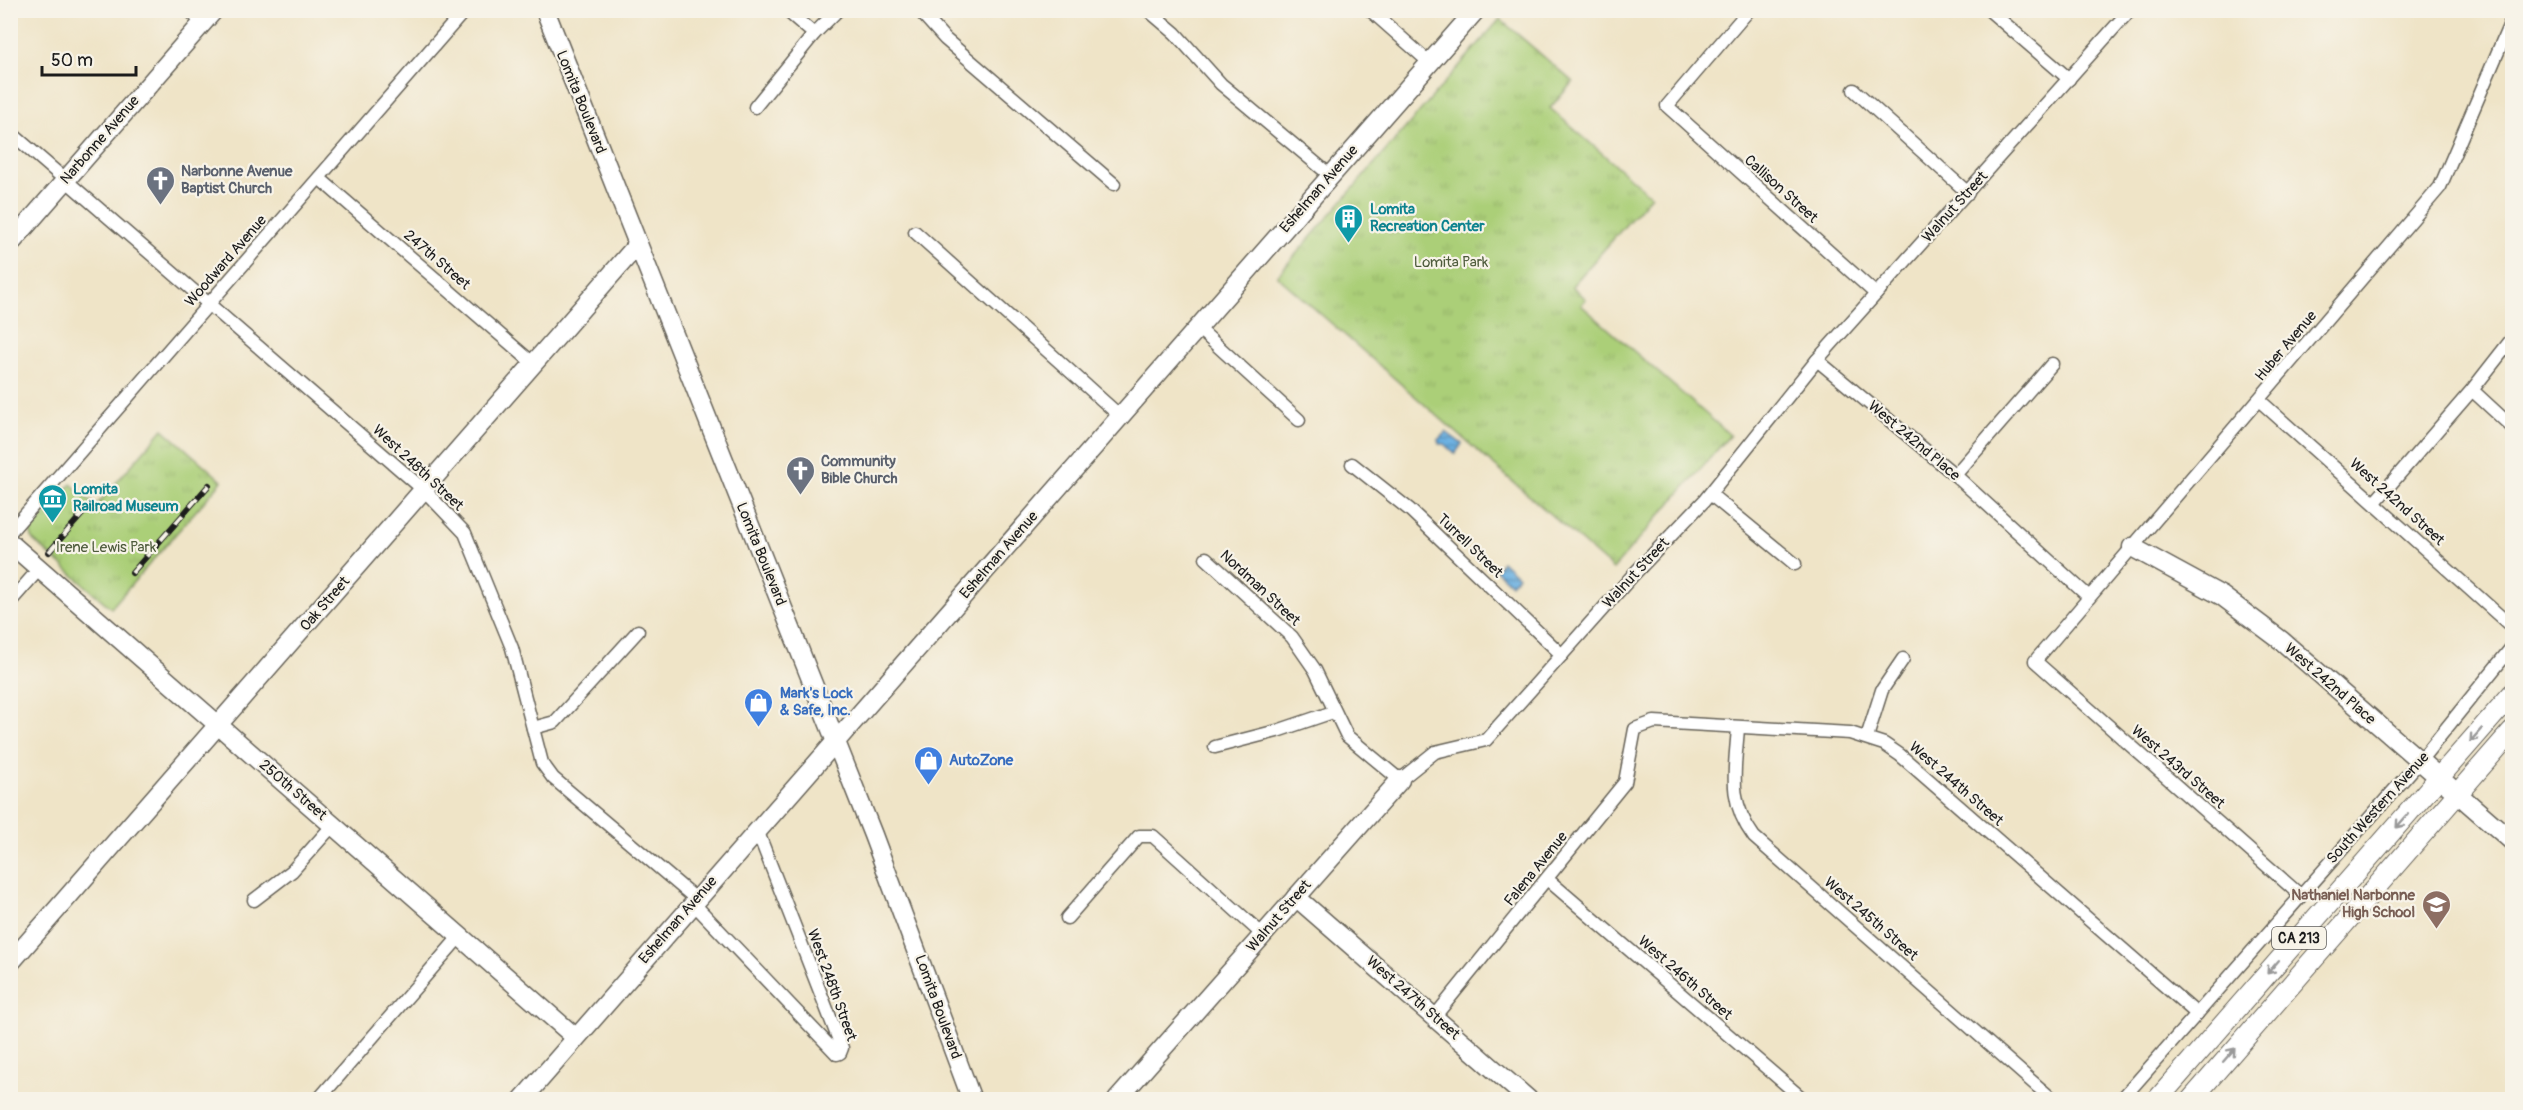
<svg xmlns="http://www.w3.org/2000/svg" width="2523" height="1110" font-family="Pangolin,sans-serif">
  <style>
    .park { fill: url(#park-tufts); stroke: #64764a; stroke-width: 1.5 }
    .water { fill: url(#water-rules); stroke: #44667f; stroke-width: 1.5 }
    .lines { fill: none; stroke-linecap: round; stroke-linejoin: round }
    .street-casing { stroke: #666258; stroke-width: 15 }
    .secondary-casing { stroke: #666258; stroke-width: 21 }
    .primary-casing { stroke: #666258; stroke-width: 22 }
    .street { stroke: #fff; stroke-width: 12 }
    .secondary { stroke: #fff; stroke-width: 18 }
    .primary { stroke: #fff; stroke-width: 20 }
    .rail-casing { stroke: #1c1c1c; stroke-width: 6 }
    .rail { stroke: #f7f3e8; stroke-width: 4; stroke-dasharray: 11; stroke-linecap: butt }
    .oneway { stroke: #999 }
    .labels { text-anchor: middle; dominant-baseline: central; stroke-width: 4.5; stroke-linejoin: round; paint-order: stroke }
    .shield { fill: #f7f3e8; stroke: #5e5c59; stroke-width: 1.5 }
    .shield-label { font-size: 14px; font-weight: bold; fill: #1c1c1c }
    .street-label { font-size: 15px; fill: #1c1c1c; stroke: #f7f3e8 }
    .worship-label { font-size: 15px; font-weight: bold; fill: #5b616d; stroke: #f7f3e8; text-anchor: start }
    .culture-label { font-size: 15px; font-weight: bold; fill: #0d838f; stroke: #f7f3e8; text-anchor: start }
    .park-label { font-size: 15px; fill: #4e5b3c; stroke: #f7f3e8 }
    .shop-label { font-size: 15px; font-weight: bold; fill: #366cbe; stroke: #f7f3e8; text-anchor: start }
    .education-label { font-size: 15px; font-weight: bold; fill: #785e54; stroke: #f7f3e8; text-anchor: end }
  </style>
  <defs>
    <pattern id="park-tufts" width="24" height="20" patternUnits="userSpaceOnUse" patternTransform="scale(1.5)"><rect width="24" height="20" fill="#abcf78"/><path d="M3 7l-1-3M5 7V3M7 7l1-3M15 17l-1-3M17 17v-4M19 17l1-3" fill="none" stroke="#93b167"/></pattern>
    <pattern id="water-rules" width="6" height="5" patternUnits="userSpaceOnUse" patternTransform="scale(1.5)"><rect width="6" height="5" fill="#6cb1e2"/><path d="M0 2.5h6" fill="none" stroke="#588fb6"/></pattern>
  </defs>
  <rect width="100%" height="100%" fill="#f7f3e8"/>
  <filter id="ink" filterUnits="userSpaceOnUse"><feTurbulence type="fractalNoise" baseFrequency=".0167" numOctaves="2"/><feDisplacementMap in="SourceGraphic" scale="12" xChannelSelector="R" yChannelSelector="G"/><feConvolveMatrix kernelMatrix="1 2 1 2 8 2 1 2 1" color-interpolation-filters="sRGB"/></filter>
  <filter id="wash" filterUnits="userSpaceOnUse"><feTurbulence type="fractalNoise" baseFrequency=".008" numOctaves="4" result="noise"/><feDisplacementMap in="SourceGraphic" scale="24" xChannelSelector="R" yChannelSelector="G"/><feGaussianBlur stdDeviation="1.35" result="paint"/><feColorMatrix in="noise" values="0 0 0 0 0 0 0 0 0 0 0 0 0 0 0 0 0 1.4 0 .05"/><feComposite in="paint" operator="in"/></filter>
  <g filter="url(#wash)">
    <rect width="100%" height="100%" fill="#efe4c7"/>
    <g class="park">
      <polygon points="1500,19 1573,82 1550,108 1651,196 1572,286 1586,299 1581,305 1730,435 1613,569 1277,276"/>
      <polygon points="163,429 222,481 111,608 33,540 30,531 71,484 96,506"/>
    </g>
    <g class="water">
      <polygon points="1446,432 1462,444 1455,454 1444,444 1439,444 1439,439"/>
      <polygon points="1502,561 1518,576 1511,584 1496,570"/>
    </g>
  </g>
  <g filter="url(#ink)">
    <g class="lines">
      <defs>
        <g id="street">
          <polyline points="189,10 203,23"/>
          <polyline points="786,10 814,34"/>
          <polyline points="919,10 945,39 1114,184"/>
          <polyline points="1148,10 1175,33 1221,84 1331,176"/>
          <polyline points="1370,10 1430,63"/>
          <polyline points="1749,10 1667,106 1876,294"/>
          <polyline points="1989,10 2069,79"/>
          <polyline points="1854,90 1968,193"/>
          <polyline points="755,107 814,34 838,10"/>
          <polyline points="10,132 425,491 465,533 512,648 542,763 553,778 696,899"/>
          <polyline points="319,178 535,365"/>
          <polyline points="915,232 1120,416"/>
          <polyline points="1198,328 1299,420"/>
          <polyline points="1817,360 1955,475 2089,597"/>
          <polyline points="2472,390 2512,427"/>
          <polyline points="2260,401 2512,627"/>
          <polyline points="1352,464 1410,510 1562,655"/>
          <polyline points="1955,475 2052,364"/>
          <polyline points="1710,494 1795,564"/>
          <polyline points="2375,502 2472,390 2512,339"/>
          <polyline points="10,532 465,10"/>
          <polyline points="1206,558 1292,637 1315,670 1347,736 1400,780 1435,752 1486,740 1634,574 1704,501 1817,360 2130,10"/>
          <polyline points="10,602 40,568"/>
          <polyline points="533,728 555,722 638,631"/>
          <path d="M1738 728C1735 771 1727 800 1754 837L2053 1100"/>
          <polyline points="1867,737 1882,690 1903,659"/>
          <polyline points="1215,747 1277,731 1333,712"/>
          <polyline points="1547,879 1804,1100"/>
          <polyline points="2300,895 2035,661 2440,187 2512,19"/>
          <polyline points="254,900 292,871 333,825"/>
          <polyline points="693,903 837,1054 840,1053 842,1048 757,830"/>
          <polyline points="1067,918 1139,836 1153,836 1263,935"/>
          <polyline points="1435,1016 1625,782 1635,729 1654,722 1850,733 1884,744 1900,755 2197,1014"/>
          <polyline points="318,1100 460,936"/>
          <polyline points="2121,1100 2419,762 2512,647"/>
        </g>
        <g id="secondary">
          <polyline points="545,10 873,835 972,1100"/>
          <polyline points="10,244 214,10"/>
          <polyline points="10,543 575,1037"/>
          <polyline points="2132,547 2222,596 2282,641 2512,841"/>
          <polyline points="1296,897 1529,1100"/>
          <polyline points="10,963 638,244"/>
          <polyline points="522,1100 1476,10"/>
          <polyline points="1117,1100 1400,780"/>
        </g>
        <g id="primary">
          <polyline points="2157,1100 2512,694"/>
          <polyline points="2191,1100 2512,731"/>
        </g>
      </defs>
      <use href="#street" class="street-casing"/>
      <use href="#secondary" class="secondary-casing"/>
      <use href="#primary" class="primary-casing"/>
      <use href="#street" class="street"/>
      <use href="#secondary" class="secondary"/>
      <use href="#primary" class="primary"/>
      <defs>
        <g id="rail">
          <polyline points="49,552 91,504"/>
          <polyline points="132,573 209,485"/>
        </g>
      </defs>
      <use href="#rail" class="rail-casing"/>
      <use href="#rail" class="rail"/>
    </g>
    <defs><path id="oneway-shaft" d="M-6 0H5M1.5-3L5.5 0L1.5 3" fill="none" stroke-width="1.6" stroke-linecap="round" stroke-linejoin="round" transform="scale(1.5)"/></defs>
    <g class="oneway">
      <use href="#oneway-shaft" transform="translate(2476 735) rotate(131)"/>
      <use href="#oneway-shaft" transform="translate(2402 821) rotate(131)"/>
      <use href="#oneway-shaft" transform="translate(2273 967) rotate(131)"/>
      <use href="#oneway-shaft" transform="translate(2229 1055) rotate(-49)"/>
    </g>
  </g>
  <defs>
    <symbol id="church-pin" viewBox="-11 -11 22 30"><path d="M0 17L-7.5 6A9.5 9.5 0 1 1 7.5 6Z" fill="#6b7280" stroke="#f7f3e8"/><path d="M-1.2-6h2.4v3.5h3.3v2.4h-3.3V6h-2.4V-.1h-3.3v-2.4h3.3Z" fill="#fff"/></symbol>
    <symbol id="building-pin" viewBox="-11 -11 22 30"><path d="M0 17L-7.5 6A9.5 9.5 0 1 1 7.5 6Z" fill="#0f9aa8" stroke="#f7f3e8"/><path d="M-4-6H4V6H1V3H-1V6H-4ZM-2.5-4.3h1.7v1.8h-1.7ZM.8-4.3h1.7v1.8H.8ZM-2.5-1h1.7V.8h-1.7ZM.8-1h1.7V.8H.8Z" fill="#fff"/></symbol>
    <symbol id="museum-pin" viewBox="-11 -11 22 30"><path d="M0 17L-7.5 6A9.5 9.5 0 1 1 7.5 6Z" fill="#0f9aa8" stroke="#f7f3e8"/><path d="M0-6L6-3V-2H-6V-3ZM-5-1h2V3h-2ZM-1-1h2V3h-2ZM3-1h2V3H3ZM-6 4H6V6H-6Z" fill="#fff"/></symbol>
    <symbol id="shop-pin" viewBox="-11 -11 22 30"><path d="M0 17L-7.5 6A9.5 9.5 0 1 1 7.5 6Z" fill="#3f7fe0" stroke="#f7f3e8"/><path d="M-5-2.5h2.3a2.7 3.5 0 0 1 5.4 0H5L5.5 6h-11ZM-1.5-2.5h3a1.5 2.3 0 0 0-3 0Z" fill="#fff"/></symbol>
    <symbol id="school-pin" viewBox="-11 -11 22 30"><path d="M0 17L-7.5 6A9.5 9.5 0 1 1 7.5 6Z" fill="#8d6e63" stroke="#f7f3e8"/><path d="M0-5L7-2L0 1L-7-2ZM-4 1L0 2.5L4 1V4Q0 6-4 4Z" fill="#fff"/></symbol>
  </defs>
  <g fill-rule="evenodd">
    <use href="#church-pin" x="144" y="164" width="33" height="45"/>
    <use href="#building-pin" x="1332" y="202" width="33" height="45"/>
    <use href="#church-pin" x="784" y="454" width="33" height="45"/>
    <use href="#museum-pin" x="36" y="482" width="33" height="45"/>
    <use href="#shop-pin" x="742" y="686" width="33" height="45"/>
    <use href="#shop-pin" x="912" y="744" width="33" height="45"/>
    <use href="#school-pin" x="2420" y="888" width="33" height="45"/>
  </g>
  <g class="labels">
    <rect class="shield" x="2272" y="927" width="54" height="22" rx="4.5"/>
    <g class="shield-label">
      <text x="2299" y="938">CA 213</text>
    </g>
    <g class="street-label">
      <text transform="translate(581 102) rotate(68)">Lomita Boulevard</text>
      <text transform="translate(100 140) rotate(-49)">Narbonne Avenue</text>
      <text transform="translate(1319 189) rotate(-49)">Eshelman Avenue</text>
      <text transform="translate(1781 189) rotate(42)">Callison Street</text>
      <text transform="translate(1955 207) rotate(-48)">Walnut Street</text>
      <text transform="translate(437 260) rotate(41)">247th Street</text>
      <text transform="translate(226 261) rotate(-49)">Woodward Avenue</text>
      <text transform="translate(2286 346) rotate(-50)">Huber Avenue</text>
      <text transform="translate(1914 441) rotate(40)">West 242nd Place</text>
      <text transform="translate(418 468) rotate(43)">West 248th Street</text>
      <text transform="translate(2397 502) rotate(42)">West 242nd Street</text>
      <text transform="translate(1470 546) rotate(44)">Turrell Street</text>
      <text transform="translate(761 554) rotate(68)">Lomita Boulevard</text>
      <text transform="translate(999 555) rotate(-49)">Eshelman Avenue</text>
      <text transform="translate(1636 573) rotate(-47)">Walnut Street</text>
      <text transform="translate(1260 588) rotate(43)">Nordman Street</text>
      <text transform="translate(325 604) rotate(-49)">Oak Street</text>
      <text transform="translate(2330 684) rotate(41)">West 242nd Place</text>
      <text transform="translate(2178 767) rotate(41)">West 243rd Street</text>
      <text transform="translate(1956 784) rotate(41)">West 244th Street</text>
      <text transform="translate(293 790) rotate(41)">250th Street</text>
      <text transform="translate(2378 808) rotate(-48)">South Western Avenue</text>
      <text transform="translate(1536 869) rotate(-51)">Falena Avenue</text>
      <text transform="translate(1279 916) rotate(-49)">Walnut Street</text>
      <text transform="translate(1871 919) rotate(41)">West 245th Street</text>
      <text transform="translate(678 920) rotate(-49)">Eshelman Avenue</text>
      <text transform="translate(1685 978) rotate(41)">West 246th Street</text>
      <text transform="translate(832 985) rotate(70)">West 248th Street</text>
      <text transform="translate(1413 998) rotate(41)">West 247th Street</text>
      <text transform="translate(938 1007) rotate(70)">Lomita Boulevard</text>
    </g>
    <g class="worship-label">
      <text x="181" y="171">Narbonne Avenue<tspan x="181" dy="17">Baptist Church</tspan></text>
      <text x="821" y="461">Community<tspan x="821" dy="17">Bible Church</tspan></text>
    </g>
    <g class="culture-label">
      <text x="1370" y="209">Lomita<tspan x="1370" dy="17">Recreation Center</tspan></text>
      <text x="73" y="489">Lomita<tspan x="73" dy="17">Railroad Museum</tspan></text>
    </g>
    <g class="park-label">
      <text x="1451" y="262">Lomita Park</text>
      <text x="106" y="547">Irene Lewis Park</text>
    </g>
    <g class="shop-label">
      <text x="780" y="693">Mark's Lock<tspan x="780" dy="17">&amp; Safe, Inc.</tspan></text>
      <text x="949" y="760">AutoZone</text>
    </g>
    <g class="education-label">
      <text x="2415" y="895">Nathaniel Narbonne<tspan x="2415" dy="17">High School</tspan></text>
    </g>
  </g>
  <rect width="2523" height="1110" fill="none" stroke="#f7f3e8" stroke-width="36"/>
  <path d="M42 66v9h94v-9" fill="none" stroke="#1c1c1c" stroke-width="3"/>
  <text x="51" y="66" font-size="18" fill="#1c1c1c" stroke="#f7f3e8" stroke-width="4.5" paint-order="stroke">50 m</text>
</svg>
